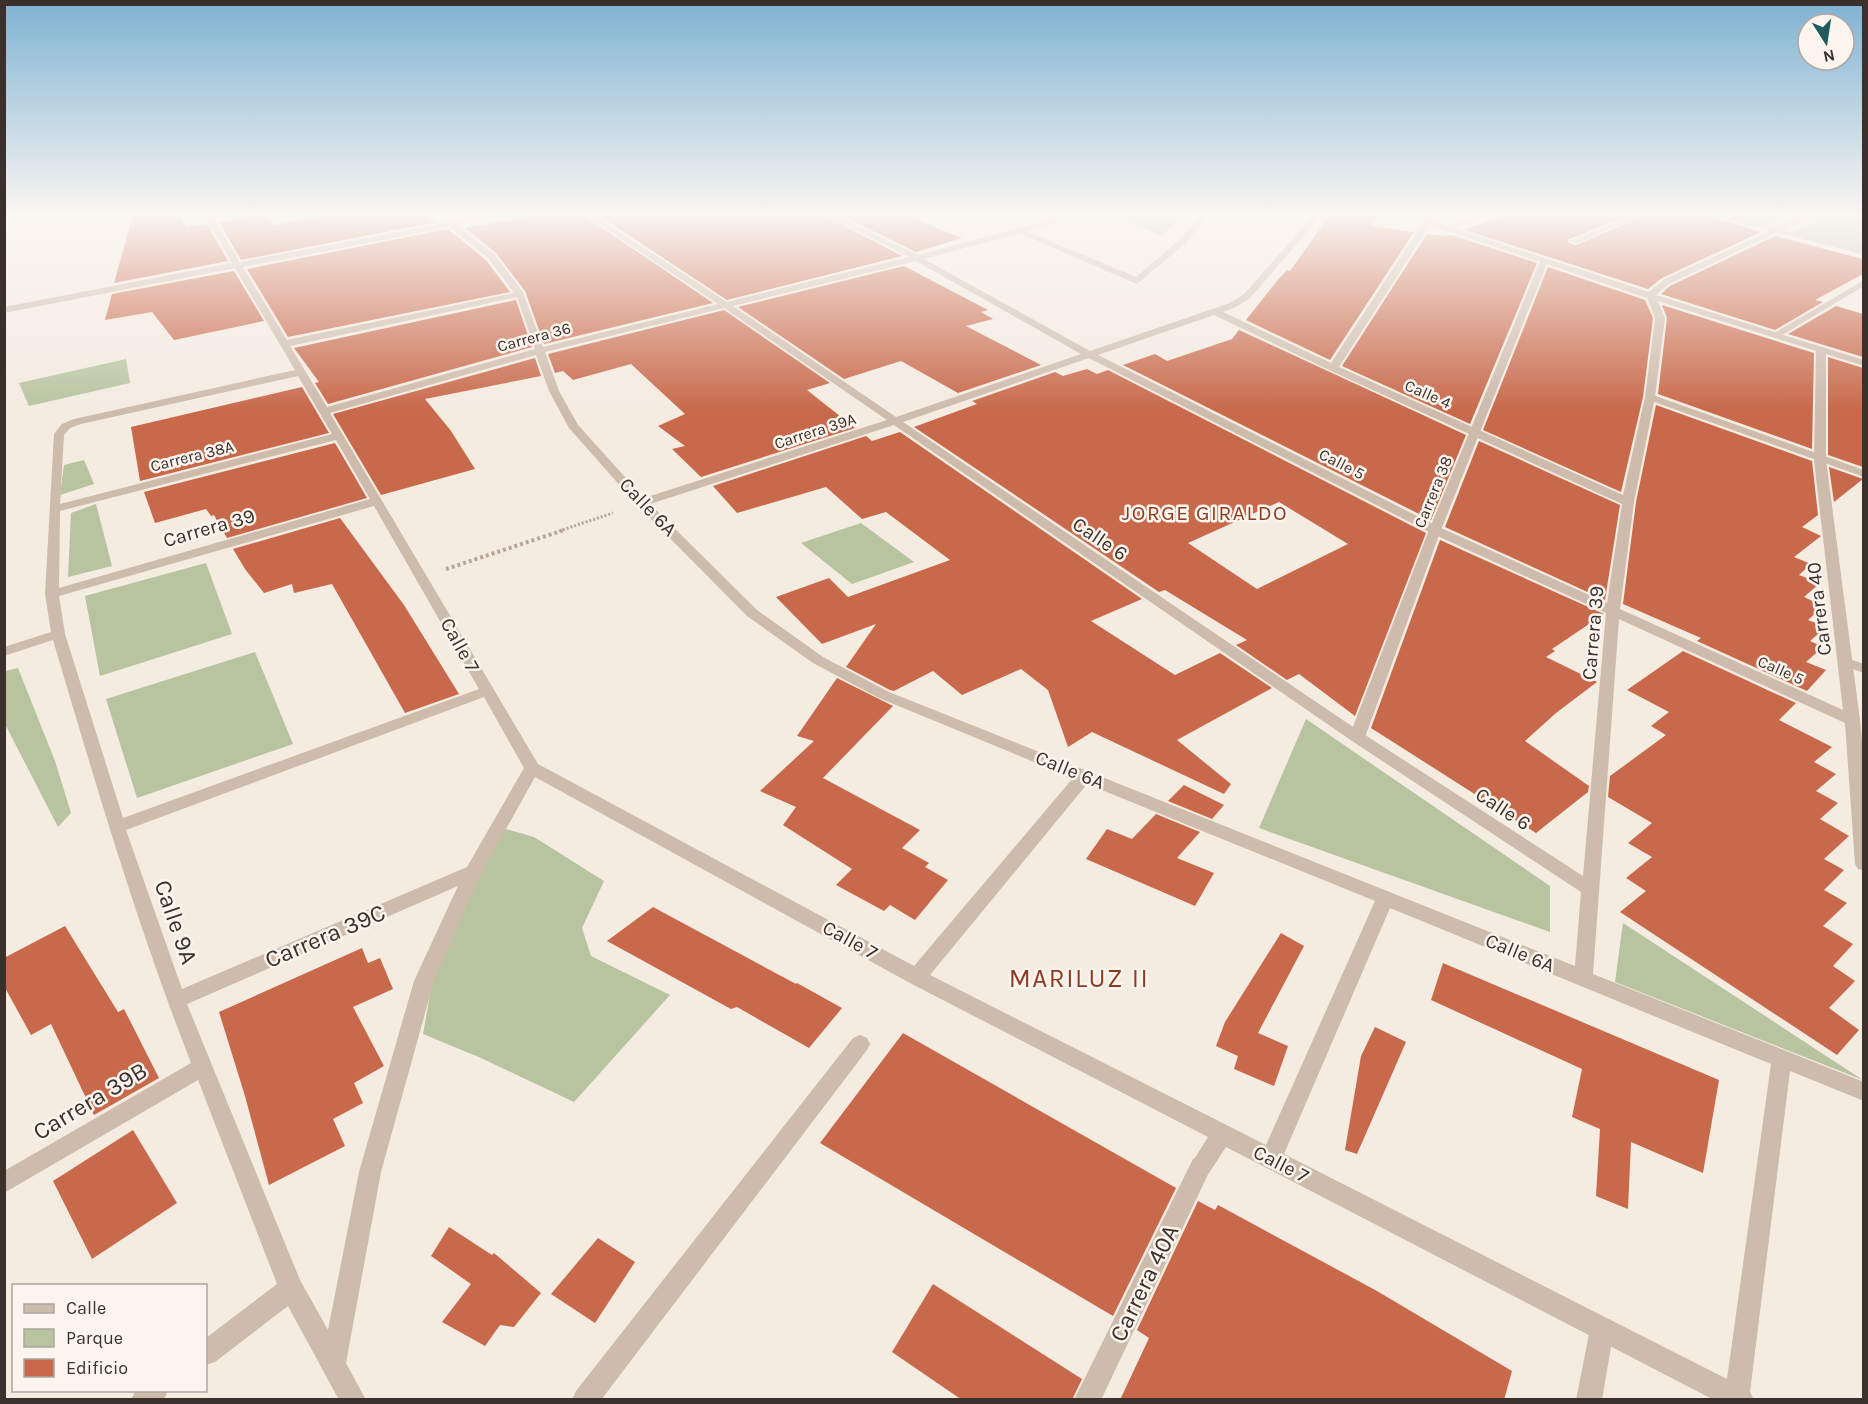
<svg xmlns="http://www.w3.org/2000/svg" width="1868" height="1404" font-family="Karla,sans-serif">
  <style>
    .green { fill: #b8c4a0 }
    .building { fill: #c8694b; fill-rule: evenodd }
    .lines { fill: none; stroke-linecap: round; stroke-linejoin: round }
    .path-far1 { stroke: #b9a596; stroke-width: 3; stroke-dasharray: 2 2; stroke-linecap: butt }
    .path { stroke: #b9a596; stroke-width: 4; stroke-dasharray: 3 3; stroke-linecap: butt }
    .service { fill: #cdbbac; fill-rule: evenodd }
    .pedestrian { fill: #cdbbac; fill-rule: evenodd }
    .minor { fill: #cdbbac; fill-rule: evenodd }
    .labels { text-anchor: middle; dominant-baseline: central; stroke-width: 5; stroke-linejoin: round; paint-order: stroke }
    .far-street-label { font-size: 16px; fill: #3b302b; stroke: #fbf5ee }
    .street-label { font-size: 20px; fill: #3b302b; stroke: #fbf5ee }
    .neighbourhood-label { font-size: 21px; letter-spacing: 1.5px; fill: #8c3b22; stroke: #fbf5ee }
    .near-street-label { font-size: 24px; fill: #3b302b; stroke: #fbf5ee }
    .near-neighbourhood-label { font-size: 26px; letter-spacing: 1.5px; fill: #8c3b22; stroke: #fbf5ee }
  </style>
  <rect width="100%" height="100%" fill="#f4ebe1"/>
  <g class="green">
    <polygon points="1725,215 1789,215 1765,226"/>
    <polygon points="1831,215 1863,215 1863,251 1791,232"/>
    <polygon points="1119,217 1181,218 1162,236"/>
    <polygon points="126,359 130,383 29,406 19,383"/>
    <polygon points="84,460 94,484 60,495 64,465"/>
    <polygon points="96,504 112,566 68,577 71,513"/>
    <polygon points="861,523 914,562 852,584 801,543"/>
    <polygon points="206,563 232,634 100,676 85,596"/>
    <polygon points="255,652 293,744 137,798 106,699"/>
    <polygon points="18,668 55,761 71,813 58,827 5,724 5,671"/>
    <polygon points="1306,719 1550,886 1550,932 1259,828"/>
    <polygon points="499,827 534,837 604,881 582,928 591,956 670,995 574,1102 481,1058 423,1034 433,978"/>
    <polygon points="1623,923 1863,1080 1615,982"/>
  </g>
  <g class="building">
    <polygon points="133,215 180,215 186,227 207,224 228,261 114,283"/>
    <polygon points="263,215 267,215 273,225 332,215 426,215 437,222 241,260 219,222"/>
    <polygon points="541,215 583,215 713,303 544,344 525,291 496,253 465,228"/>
    <polygon points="598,215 823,215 902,256 727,300"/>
    <polygon points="840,215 904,215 962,238 916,252"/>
    <polygon points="1330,215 1377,215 1370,226 1414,232 1330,360 1246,320 1277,281 1287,270 1290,271"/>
    <polygon points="1505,215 1628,215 1568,240 1569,243 1576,245 1646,215 1706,215 1761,232 1662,278 1648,289 1465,230"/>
    <polygon points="448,229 486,260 510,292 288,337 247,269"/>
    <polygon points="1427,234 1447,236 1452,235 1537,263 1470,424 1342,366"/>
    <polygon points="1775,236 1863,259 1863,274 1815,300 1823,302 1775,330 1661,294 1670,286"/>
    <polygon points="904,266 988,310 981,312 993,319 966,326 1041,365 958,393 901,361 844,379 738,307"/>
    <polygon points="1548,267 1645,300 1653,318 1643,397 1621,492 1483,430"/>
    <polygon points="234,271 264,321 174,340 152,312 105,320 112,294"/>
    <polygon points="516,300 532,347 328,404 315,383 319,382 294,348"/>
    <polygon points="1662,305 1814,353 1812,449 1658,394 1667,318"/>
    <polygon points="1836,306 1863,314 1863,357 1788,334"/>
    <polygon points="724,310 830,383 807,390 855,428 701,477 672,449 685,446 658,426 685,414 631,364 573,380 563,371 555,373 548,354"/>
    <polygon points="1239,330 1466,435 1431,520 1123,365 1155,354 1167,361 1232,339"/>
    <polygon points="1828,357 1863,368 1863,467 1828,455"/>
    <polygon points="535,358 541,376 425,399 451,431 475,469 381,495 333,414"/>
    <path d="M1087 369 1097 374 1108 370 1426 533 1355 716 1299 674 1287 680 1236 645 1247 640 1165 590 1159 592 914 427 977 404 972 401 1055 372 1063 376ZM1279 502 1348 544 1257 589 1188 543Z"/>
    <polygon points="302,387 329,433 140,481 131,427"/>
    <polygon points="1656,405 1812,461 1818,515 1802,527 1821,536 1794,557 1811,564 1799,575 1820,583 1804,597 1823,606 1808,620 1826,627 1810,641 1823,647 1806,662 1826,670 1807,691 1697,641 1701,638 1623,604 1636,502"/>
    <polygon points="900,432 1142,599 1091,621 1175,675 1220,653 1272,688 1177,740 1231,784 1224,794 1092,732 1068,747 1048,690 1021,669 962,695 933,671 894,691 890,690 846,667 876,624 822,644 776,597 829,578 848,597 950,560 886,512 862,519 826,487 737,513 713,486 866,436 872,441"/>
    <polygon points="1479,441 1620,505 1605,600 1445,527"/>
    <polygon points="335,443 367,498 227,538 214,515 211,516 206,509 155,523 144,492"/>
    <polygon points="1829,467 1863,479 1834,502"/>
    <polygon points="340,518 404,605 459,694 405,713 332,584 294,593 292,584 264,593 245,569 233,549"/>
    <polygon points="1440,540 1604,614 1552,649 1555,651 1546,657 1597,682 1556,713 1525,741 1589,786 1588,792 1536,833 1371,728"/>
    <polygon points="1683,651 1796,703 1779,720 1832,747 1814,762 1836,774 1816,791 1838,803 1820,819 1849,836 1824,859 1844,870 1824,890 1847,903 1823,926 1853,944 1833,966 1855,981 1829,1008 1859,1030 1837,1055 1620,912 1646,891 1626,878 1652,857 1628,843 1652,823 1608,797 1610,776 1666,735 1651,726 1669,712 1627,690"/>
    <polygon points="837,678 893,706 823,778 920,830 902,848 929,863 925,867 948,880 915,920 890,905 884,911 836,885 852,869 783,825 796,807 760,791 814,741 797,736"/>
    <polygon points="1184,785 1224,805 1212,819 1168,801"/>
    <polygon points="1156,814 1200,832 1177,858 1214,873 1195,906 1086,859 1107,829 1132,839"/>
    <polygon points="653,907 796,984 797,983 842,1008 809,1048 737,1007 731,1009 607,941"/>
    <polygon points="65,926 118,1012 124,1009 159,1078 94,1115 51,1024 31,1035 4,986 4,958"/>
    <polygon points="1281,933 1304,946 1258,1033 1288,1046 1274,1086 1234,1069 1238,1056 1216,1046 1225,1022"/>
    <polygon points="362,948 368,963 380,958 393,989 353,1007 384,1066 354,1083 363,1103 333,1119 345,1146 269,1185 245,1096 219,1012"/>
    <polygon points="1443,963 1719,1080 1703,1173 1631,1142 1628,1209 1596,1196 1600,1129 1572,1117 1582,1069 1431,1000"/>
    <polygon points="1375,1027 1406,1042 1357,1154 1345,1150 1361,1056"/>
    <polygon points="903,1033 1176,1188 1113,1316 820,1143"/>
    <polygon points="133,1130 177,1203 92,1259 53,1181"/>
    <polygon points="1198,1201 1215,1210 1218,1205 1377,1291 1512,1371 1504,1400 1120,1400 1149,1338 1137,1330"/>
    <polygon points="449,1227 492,1255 494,1253 541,1293 514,1327 500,1325 485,1346 442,1322 471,1284 431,1256"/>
    <polygon points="598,1238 635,1262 595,1323 551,1294"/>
    <polygon points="933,1284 1082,1379 1072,1400 962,1400 892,1352"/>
  </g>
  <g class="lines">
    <polyline class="path-far1" points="559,531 613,513"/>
    <polyline class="path" points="446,569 564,530"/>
    <polygon class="service" points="1844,657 1864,664 1864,673 1839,664 1837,661"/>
    <g class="pedestrian">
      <polygon points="1202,215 1210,215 1186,243 1137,284 1014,231 1021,229 1136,277 1180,239"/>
      <polygon points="1479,215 1490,215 1448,230 1441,228"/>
      <polygon points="1634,215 1644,215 1577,243 1570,241"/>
      <polygon points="1711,215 1723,215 1864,250 1864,255"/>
      <polygon points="1544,258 1548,261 1441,530 1365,737 1362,741 1352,741 1349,737 1429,530 1540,261"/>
      <polygon points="1864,280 1864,286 1779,337 1771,335"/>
      <polygon points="1650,394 1864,470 1864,477 1646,399 1645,397"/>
      <polygon points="1201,1156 1209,1159 1212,1166 1101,1400 1074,1400 1193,1159"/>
      <polygon points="1602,1317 1611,1320 1614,1329 1602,1400 1576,1400 1590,1329 1593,1320"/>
    </g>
    <g class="minor">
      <path d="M204 215H212L240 262 486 215H501L457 225 494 254 523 292 543 347 718 304 585 215H594L727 302 909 257 825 215H835L918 255 1052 219 1061 215H1070L1058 223 924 259 1090 351 1230 303 1244 294 1314 215H1322L1250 298 1236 307 1223 312 1331 363 1423 223 1403 215H1414L1649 292 1663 280 1804 215H1814L1669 284 1656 295 1864 360V366L1826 354V460L1860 720 1864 763V870L1858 869 1855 864 1845 723 1619 619 1593 974 1864 1082V1101L1790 1071 1750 1392 1754 1400H1714L1226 1147 1209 1173 1201 1176 1193 1173 1190 1166 1208 1137 910 983 535 777 482 872 434 981 381 1172 346 1363 366 1400H339L288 1306 215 1362 206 1365V1338L277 1284 198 1080 4 1193V1171L191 1063C137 925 95 782 53 640L4 656V647L51 632 45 594 54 434 62 424 74 419 295 370 235 268 4 313V307L232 263ZM1430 225 1647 298 1655 318 1645 397 1623 495 1339 367ZM449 227 488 258 514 293 287 340 243 267ZM916 261 1081 354 896 417 733 306ZM517 297 535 349 327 407 290 346ZM1658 301 1816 351 1814 460 1843 710 1620 609 1634 502 1655 397 1665 318ZM724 308 887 420 644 498 578 425 559 391 545 352ZM1214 315 1329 370 1622 504 1607 603 1439 527 1098 355ZM536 355 549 391 569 428 638 506 747 616 813 663 879 698 1073 778 914 966 538 764 330 413ZM1089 358 1431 533 1606 613 1583 876 1362 733 903 422ZM298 376 332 434 60 504 64 435 70 428 81 424ZM894 425 1352 741 1581 892 1575 966 889 692 823 657 757 610 650 504ZM336 440 370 499 59 588 60 511ZM374 506 479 689 123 818 65 634 59 596ZM484 697 524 768 467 867 182 989 126 830ZM1087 784 1375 901 1266 1145 930 975ZM458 886 414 981 359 1172 328 1330 300 1280 187 1004ZM1390 908 1771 1064 1727 1379 1284 1154Z"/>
      <polygon points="860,1035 867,1038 870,1044 867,1050 601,1400 572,1400 576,1391 853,1038"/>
      <polygon points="136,1390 168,1390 164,1400 131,1400"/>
    </g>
  </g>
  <linearGradient id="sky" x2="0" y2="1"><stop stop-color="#7eb2d2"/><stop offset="0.52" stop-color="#faf6f2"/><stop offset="1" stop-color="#faf6f2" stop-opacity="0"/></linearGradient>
  <rect width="1868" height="411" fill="url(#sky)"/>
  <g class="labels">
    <g class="far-street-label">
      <text transform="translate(534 337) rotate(-15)">Carrera 36</text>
      <text transform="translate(1428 394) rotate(24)">Calle 4</text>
      <text transform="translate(815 431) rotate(-18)">Carrera 39A</text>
      <text transform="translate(192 456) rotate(-14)">Carrera 38A</text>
      <text transform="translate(1342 464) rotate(27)">Calle 5</text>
      <text transform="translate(1433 492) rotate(-68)">Carrera 38</text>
      <text transform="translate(1781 670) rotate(24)">Calle 5</text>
    </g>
    <g class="street-label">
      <text transform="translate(648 507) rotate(46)">Calle 6A</text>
      <text transform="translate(209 528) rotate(-16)">Carrera 39</text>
      <text transform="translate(1100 539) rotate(34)">Calle 6</text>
      <text transform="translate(1819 609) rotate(-97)">Carrera 40</text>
      <text transform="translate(1593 633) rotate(-85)">Carrera 39</text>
      <text transform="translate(460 645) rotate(61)">Calle 7</text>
      <text transform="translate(1070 770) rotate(22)">Calle 6A</text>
      <text transform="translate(1503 809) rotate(33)">Calle 6</text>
      <text transform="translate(850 940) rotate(29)">Calle 7</text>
      <text transform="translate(1520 953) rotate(22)">Calle 6A</text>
      <text transform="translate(1281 1164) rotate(27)">Calle 7</text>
    </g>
    <g class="neighbourhood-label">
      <text x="1205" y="513">JORGE GIRALDO</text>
    </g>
    <g class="near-street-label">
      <text transform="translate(176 922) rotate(71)">Calle 9A</text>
      <text transform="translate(325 936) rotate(-23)">Carrera 39C</text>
      <text transform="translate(90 1101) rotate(-31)">Carrera 39B</text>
      <text transform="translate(1144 1283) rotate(-64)">Carrera 40A</text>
    </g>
    <g class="near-neighbourhood-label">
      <text x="1079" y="978">MARILUZ II</text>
    </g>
  </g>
  <rect width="1868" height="1404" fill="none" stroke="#3b302b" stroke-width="12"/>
  <rect x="12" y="1284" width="195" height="108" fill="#fbf5ee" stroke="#aea6a0" stroke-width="1.5"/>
  <rect x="24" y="1304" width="30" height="9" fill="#cdbbac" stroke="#aea6a0" stroke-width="1.5"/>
  <text x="66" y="1314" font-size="18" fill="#3b302b">Calle</text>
  <rect x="24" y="1329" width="30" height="18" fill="#b8c4a0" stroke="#aea6a0" stroke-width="1.5"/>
  <text x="66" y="1344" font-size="18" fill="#3b302b">Parque</text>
  <rect x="24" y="1359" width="30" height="18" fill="#c8694b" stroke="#aea6a0" stroke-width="1.5"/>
  <text x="66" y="1374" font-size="18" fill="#3b302b">Edificio</text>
  <g transform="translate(1826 42) rotate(168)"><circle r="28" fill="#fbf5ee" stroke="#aea6a0" stroke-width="1.5"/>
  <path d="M0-4.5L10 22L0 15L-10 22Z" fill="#1f5a5e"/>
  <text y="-9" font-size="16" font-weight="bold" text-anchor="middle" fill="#3b302b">N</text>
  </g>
</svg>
